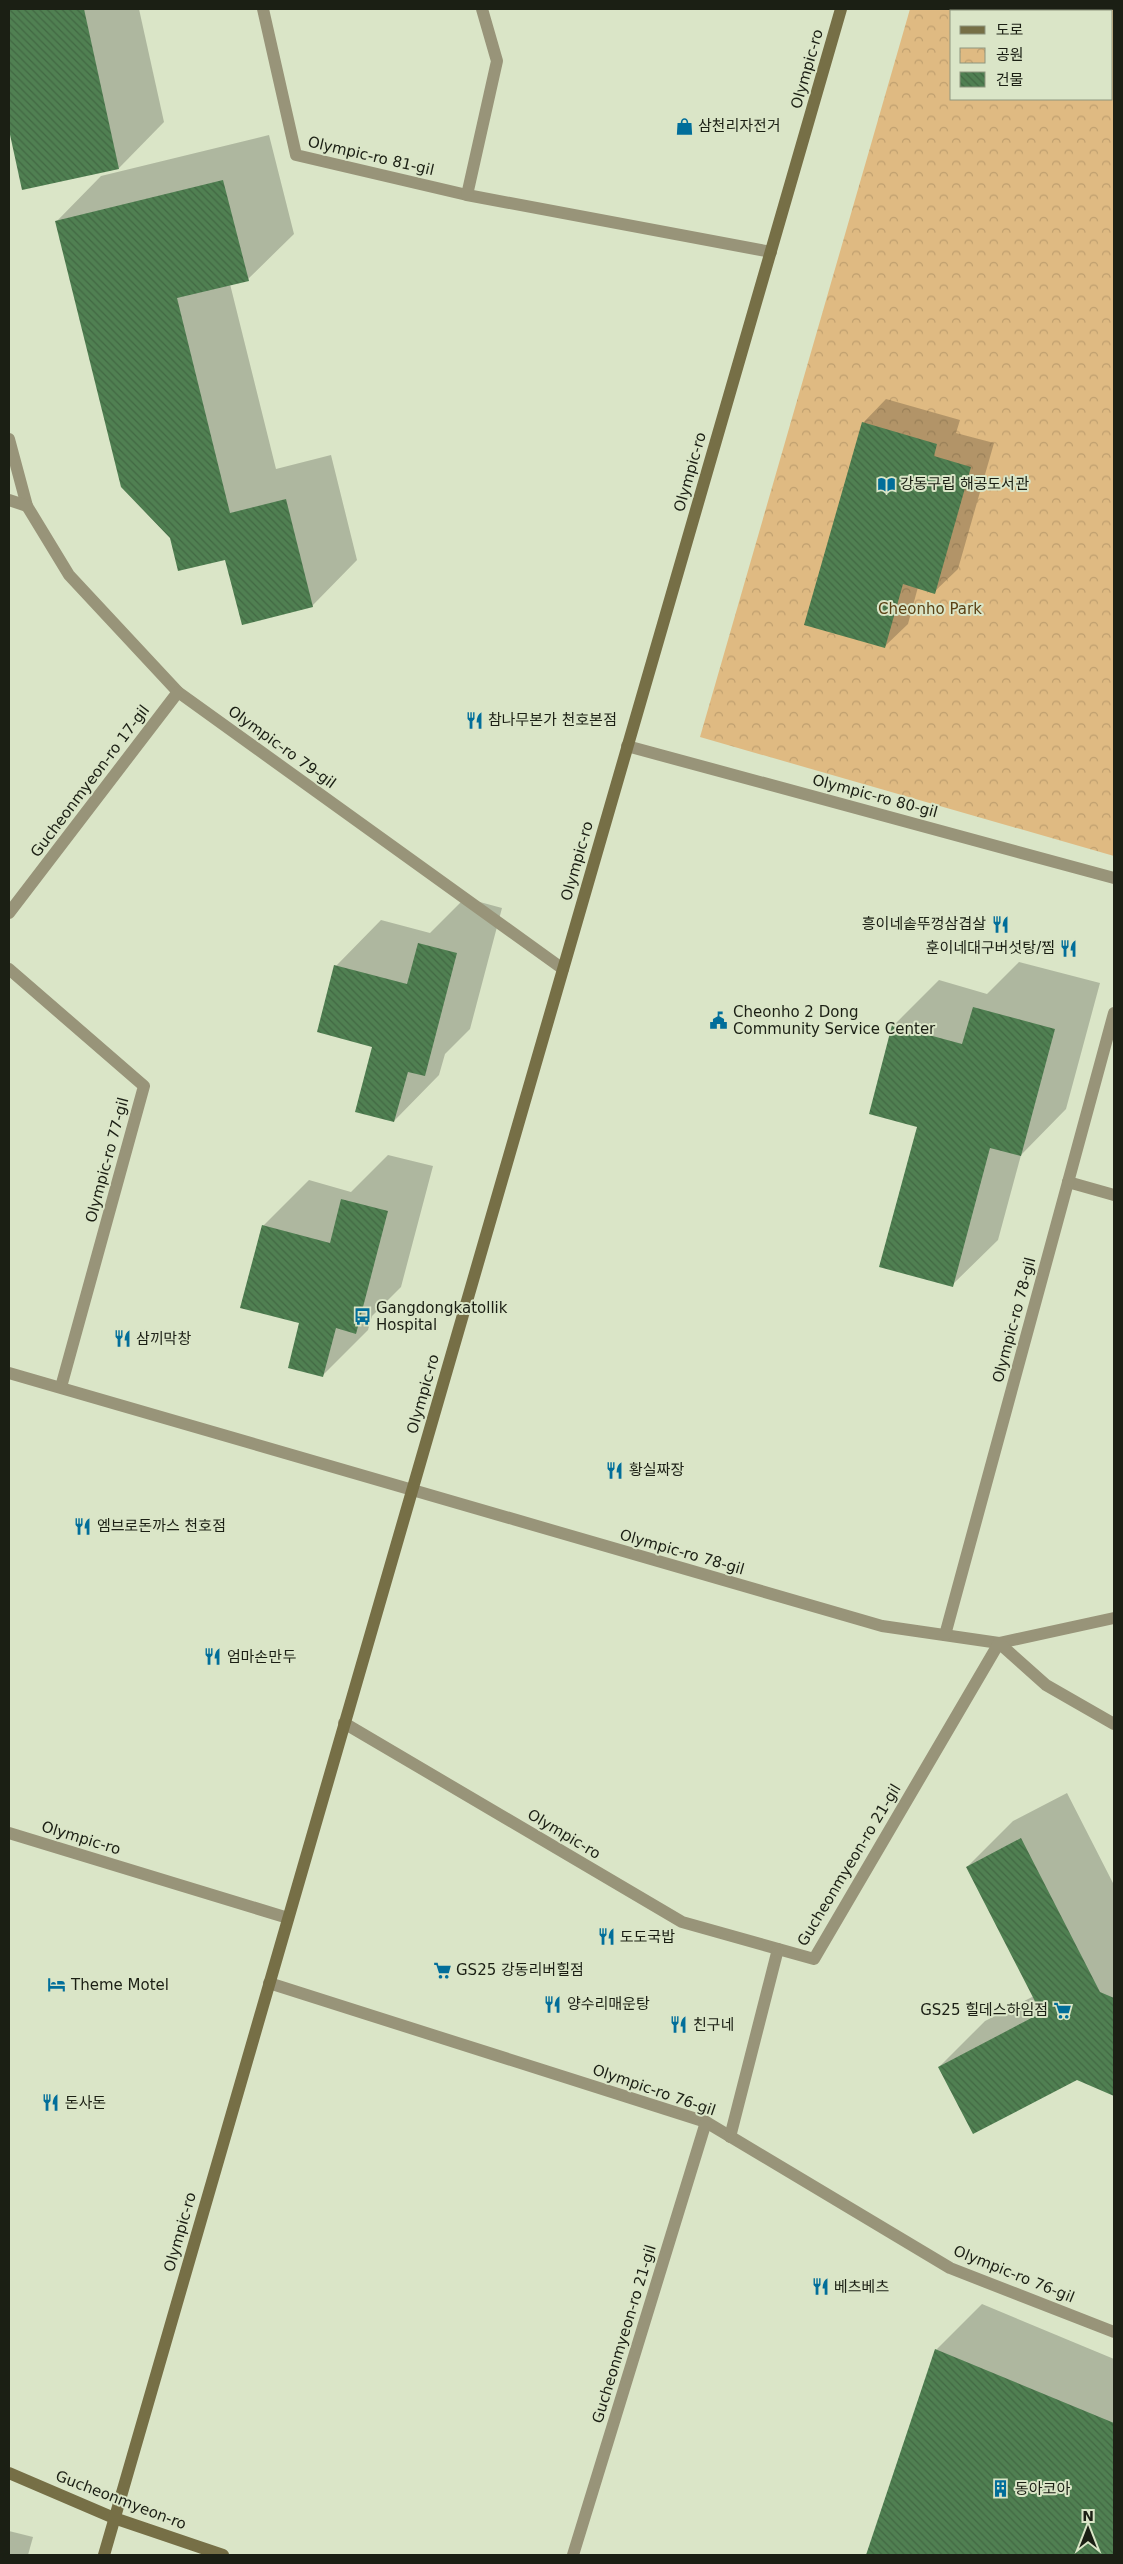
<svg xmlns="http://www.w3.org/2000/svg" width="1123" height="2564" font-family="'DejaVu Sans','Noto Sans KR',sans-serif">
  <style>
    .park { fill: url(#park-crowns); fill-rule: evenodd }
    .shadow { fill: #0003 }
    .building { fill: url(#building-back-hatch) }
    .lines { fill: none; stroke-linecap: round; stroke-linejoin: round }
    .minor { stroke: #989479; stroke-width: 12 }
    .secondary { stroke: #766f46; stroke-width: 12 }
    .labels { text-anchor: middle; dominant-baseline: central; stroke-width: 4; stroke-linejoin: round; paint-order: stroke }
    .street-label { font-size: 15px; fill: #1b1f14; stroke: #dae5c7 }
    .poi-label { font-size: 15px; fill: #1b1f14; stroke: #dae5c7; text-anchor: start }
    .park-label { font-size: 15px; fill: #5b4114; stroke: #dae5c7 }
  </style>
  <defs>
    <pattern id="park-crowns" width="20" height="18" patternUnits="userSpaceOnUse" patternTransform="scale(1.25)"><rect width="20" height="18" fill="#dfba82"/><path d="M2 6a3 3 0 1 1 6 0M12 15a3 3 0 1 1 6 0" fill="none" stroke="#bf9f6f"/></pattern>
    <pattern id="building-back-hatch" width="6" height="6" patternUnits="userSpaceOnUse" patternTransform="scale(1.25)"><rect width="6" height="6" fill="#508052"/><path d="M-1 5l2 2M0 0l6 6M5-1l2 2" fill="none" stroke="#426843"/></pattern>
  </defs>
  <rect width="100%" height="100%" fill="#dae5c7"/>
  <path class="park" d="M910 9H1114V856L700 737ZM952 11H1112V99H952Z"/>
  <g class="shadow">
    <polygon points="9,9 139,9 164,122 119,168 23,189 9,124"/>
    <polygon points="269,135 294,234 248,279 230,284 276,469 331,455 357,560 312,606 226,559 171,537 56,222 101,176"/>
    <polygon points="886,399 960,420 956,433 994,443 958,569 934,592 918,587 908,624 884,647 863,423"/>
    <polygon points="465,898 502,908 470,1029 445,1054 439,1075 394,1121 374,1046 336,966 381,920 430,933"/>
    <polygon points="1019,962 1100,983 1066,1109 1021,1155 998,1240 952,1285 918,1126 893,1026 939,980 987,994"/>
    <polygon points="388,1155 433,1166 401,1287 372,1316 368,1330 323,1375 263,1226 309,1180 351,1192"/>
    <polygon points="1067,1793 1114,1885 1114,2094 1077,2079 939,2067 985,2021 1034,1996 967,1867 1013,1821"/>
    <polygon points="982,2304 1114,2359 1114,2555 867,2555 936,2350"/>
    <polygon points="9,2531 33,2537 28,2555 9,2555"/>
  </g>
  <g class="building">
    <polygon points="9,9 84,9 119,169 22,190 9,130"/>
    <polygon points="223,180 249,281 177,298 230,513 286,499 313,607 242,625 225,560 178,571 170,538 121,487 55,221"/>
    <polygon points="862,422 937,444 934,456 971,467 935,594 903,584 885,648 804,625"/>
    <polygon points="418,943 457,953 425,1076 408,1072 394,1122 355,1112 372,1047 317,1032 334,965 407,984"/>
    <polygon points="973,1007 1055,1029 1021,1156 990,1148 953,1287 879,1267 917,1127 869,1114 892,1025 962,1044"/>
    <polygon points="341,1199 388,1211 356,1334 336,1328 323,1377 288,1368 299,1323 240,1308 262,1225 330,1243"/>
    <polygon points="1021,1838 1100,1992 1114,1998 1114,2096 1077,2080 973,2134 938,2067 1041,2013 966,1867"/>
    <polygon points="935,2349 1114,2423 1114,2555 866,2555"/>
  </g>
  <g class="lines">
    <g class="minor">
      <polyline points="263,9 296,155 467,195 771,252"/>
      <polyline points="467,195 497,61 482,9"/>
      <polyline points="9,439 27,506 69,575 178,692 563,969"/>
      <polyline points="9,500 27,506"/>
      <polyline points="627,746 1114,878"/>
      <polyline points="9,913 178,692"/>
      <polyline points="9,969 144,1086 61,1387"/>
      <polyline points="1068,1182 1114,1195"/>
      <polyline points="9,1373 882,1626 999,1643 1114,1618"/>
      <polyline points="945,1635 1114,1013"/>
      <polyline points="344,1723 682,1922 814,1959 999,1643 1046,1685 1114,1724"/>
      <polyline points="9,1833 288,1918"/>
      <polyline points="269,1983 706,2122 950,2268 1114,2332"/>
      <polyline points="730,2137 778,1949"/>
      <polyline points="573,2555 706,2122"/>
    </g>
    <g class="secondary">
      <polyline points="9,2473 114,2518 223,2555"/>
      <polyline points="104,2555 841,9"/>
    </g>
  </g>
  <defs>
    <symbol id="shop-bare" viewBox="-9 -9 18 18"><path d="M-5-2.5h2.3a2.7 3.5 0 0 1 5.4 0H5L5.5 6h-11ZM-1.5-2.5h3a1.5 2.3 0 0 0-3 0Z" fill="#016e9a" stroke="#dae5c7" stroke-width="2.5" paint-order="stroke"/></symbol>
    <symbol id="library-bare" viewBox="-9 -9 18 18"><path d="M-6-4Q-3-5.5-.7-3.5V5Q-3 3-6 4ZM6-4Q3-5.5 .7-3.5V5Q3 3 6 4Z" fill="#016e9a" stroke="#dae5c7" stroke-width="2.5" paint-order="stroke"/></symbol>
    <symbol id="restaurant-bare" viewBox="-9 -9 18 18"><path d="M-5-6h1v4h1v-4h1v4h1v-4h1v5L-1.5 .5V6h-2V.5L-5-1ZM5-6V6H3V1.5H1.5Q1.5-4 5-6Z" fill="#016e9a" stroke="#dae5c7" stroke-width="2.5" paint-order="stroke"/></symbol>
    <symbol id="civic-bare" viewBox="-9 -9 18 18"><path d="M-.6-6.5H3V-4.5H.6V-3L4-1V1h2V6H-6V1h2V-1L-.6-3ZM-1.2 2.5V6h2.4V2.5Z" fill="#016e9a" stroke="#dae5c7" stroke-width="2.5" paint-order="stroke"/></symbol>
    <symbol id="bus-bare" viewBox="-9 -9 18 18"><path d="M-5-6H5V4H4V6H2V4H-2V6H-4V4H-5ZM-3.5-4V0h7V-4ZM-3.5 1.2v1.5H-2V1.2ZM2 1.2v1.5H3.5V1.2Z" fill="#016e9a" stroke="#dae5c7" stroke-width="2.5" paint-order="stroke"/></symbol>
    <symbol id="supermarket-bare" viewBox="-9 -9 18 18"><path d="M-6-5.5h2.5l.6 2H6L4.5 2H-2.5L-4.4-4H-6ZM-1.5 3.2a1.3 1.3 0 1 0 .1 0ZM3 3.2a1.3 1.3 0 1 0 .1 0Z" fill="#016e9a" stroke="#dae5c7" stroke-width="2.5" paint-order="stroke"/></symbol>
    <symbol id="hotel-bare" viewBox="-9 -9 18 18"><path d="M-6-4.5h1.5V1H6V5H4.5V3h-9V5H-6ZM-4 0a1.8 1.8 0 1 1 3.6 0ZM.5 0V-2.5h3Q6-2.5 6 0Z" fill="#016e9a" stroke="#dae5c7" stroke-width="2.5" paint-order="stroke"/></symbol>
    <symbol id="building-bare" viewBox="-9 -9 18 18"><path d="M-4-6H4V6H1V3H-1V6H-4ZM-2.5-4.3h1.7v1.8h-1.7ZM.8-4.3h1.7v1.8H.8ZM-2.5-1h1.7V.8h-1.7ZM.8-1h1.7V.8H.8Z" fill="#016e9a" stroke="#dae5c7" stroke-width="2.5" paint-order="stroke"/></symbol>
  </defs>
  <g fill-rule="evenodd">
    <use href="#shop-bare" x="672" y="114" width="25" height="25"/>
    <use href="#library-bare" x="874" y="472" width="25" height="25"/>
    <use href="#restaurant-bare" x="462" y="708" width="25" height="25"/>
    <use href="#restaurant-bare" x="988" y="912" width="25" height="25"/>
    <use href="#restaurant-bare" x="1056" y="936" width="25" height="25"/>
    <use href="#civic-bare" x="706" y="1008" width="25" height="25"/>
    <use href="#bus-bare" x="350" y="1304" width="25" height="25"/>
    <use href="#restaurant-bare" x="110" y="1326" width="25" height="25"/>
    <use href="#restaurant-bare" x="602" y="1458" width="25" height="25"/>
    <use href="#restaurant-bare" x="70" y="1514" width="25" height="25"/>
    <use href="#restaurant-bare" x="200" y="1644" width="25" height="25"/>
    <use href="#restaurant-bare" x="594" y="1924" width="25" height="25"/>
    <use href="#supermarket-bare" x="430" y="1958" width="25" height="25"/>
    <use href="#hotel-bare" x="44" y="1972" width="25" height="25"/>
    <use href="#restaurant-bare" x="540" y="1992" width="25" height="25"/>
    <use href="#supermarket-bare" x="1050" y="1998" width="25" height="25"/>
    <use href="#restaurant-bare" x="666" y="2012" width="25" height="25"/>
    <use href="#restaurant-bare" x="38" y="2090" width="25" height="25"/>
    <use href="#restaurant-bare" x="808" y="2274" width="25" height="25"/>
    <use href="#building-bare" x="988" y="2476" width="25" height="25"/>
  </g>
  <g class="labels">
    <g class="street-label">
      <text transform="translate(807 69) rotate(-74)">Olympic-ro</text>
      <text transform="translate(371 156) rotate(13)">Olympic-ro 81-gil</text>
      <text transform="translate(690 472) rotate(-74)">Olympic-ro</text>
      <text transform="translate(282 747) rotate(36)">Olympic-ro 79-gil</text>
      <text transform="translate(90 781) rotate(-53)">Gucheonmyeon-ro 17-gil</text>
      <text transform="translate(875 796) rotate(15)">Olympic-ro 80-gil</text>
      <text transform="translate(577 861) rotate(-74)">Olympic-ro</text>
      <text transform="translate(107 1160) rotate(-75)">Olympic-ro 77-gil</text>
      <text transform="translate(1014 1320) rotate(-75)">Olympic-ro 78-gil</text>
      <text transform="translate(423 1394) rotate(-74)">Olympic-ro</text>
      <text transform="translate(682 1552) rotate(16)">Olympic-ro 78-gil</text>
      <text transform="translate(564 1834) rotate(31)">Olympic-ro</text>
      <text transform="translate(81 1838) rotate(17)">Olympic-ro</text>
      <text transform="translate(849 1865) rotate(-59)">Gucheonmyeon-ro 21-gil</text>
      <text transform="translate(654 2090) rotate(19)">Olympic-ro 76-gil</text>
      <text transform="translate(180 2232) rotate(-74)">Olympic-ro</text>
      <text transform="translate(1014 2274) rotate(22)">Olympic-ro 76-gil</text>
      <text transform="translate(624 2334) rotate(-73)">Gucheonmyeon-ro 21-gil</text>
      <text transform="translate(121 2500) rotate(21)">Gucheonmyeon-ro</text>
    </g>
    <g class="poi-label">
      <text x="698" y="126">삼천리자전거</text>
      <text x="900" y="484">강동구립 해공도서관</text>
      <text x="488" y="720">참나무본가 천호본점</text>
      <text x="986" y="924" text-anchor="end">흥이네솥뚜껑삼겹살</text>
      <text x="1055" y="948" text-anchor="end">훈이네대구버섯탕/찜</text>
      <text x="733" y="1012">Cheonho 2 Dong<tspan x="733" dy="17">Community Service Center</tspan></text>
      <text x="376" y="1308">Gangdongkatollik<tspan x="376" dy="17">Hospital</tspan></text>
      <text x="136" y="1339">삼끼막창</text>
      <text x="629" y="1470">황실짜장</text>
      <text x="97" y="1526">엠브로돈까스 천호점</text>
      <text x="227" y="1657">엄마손만두</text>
      <text x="620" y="1937">도도국밥</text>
      <text x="456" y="1970">GS25 강동리버힐점</text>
      <text x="71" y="1985">Theme Motel</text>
      <text x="567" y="2004">양수리매운탕</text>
      <text x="1048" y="2010" text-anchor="end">GS25 힐데스하임점</text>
      <text x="693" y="2025">친구네</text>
      <text x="65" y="2103">돈사돈</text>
      <text x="834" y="2287">베츠베츠</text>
      <text x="1015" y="2489">동아코아</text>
    </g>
    <g class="park-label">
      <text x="930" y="609">Cheonho Park</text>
    </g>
  </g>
  <rect width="1123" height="2564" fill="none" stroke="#1b1f14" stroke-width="20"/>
  <rect x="950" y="10" width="162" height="90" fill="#dae5c7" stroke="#8e967f"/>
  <rect x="960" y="26" width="25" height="8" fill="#766f46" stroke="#8e967f"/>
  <text x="996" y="35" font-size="15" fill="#1b1f14">도로</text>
  <rect x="960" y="48" width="25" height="15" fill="url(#park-crowns)" stroke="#8e967f"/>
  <text x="996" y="60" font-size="15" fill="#1b1f14">공원</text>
  <rect x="960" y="72" width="25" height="15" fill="url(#building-back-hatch)" stroke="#8e967f"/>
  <text x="996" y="85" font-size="15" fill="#1b1f14">건물</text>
  <g transform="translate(1088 2529)" stroke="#dae5c7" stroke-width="4" paint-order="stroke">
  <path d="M0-4L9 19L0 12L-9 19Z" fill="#1b1f14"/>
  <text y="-8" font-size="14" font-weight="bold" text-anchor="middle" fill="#1b1f14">N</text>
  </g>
</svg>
